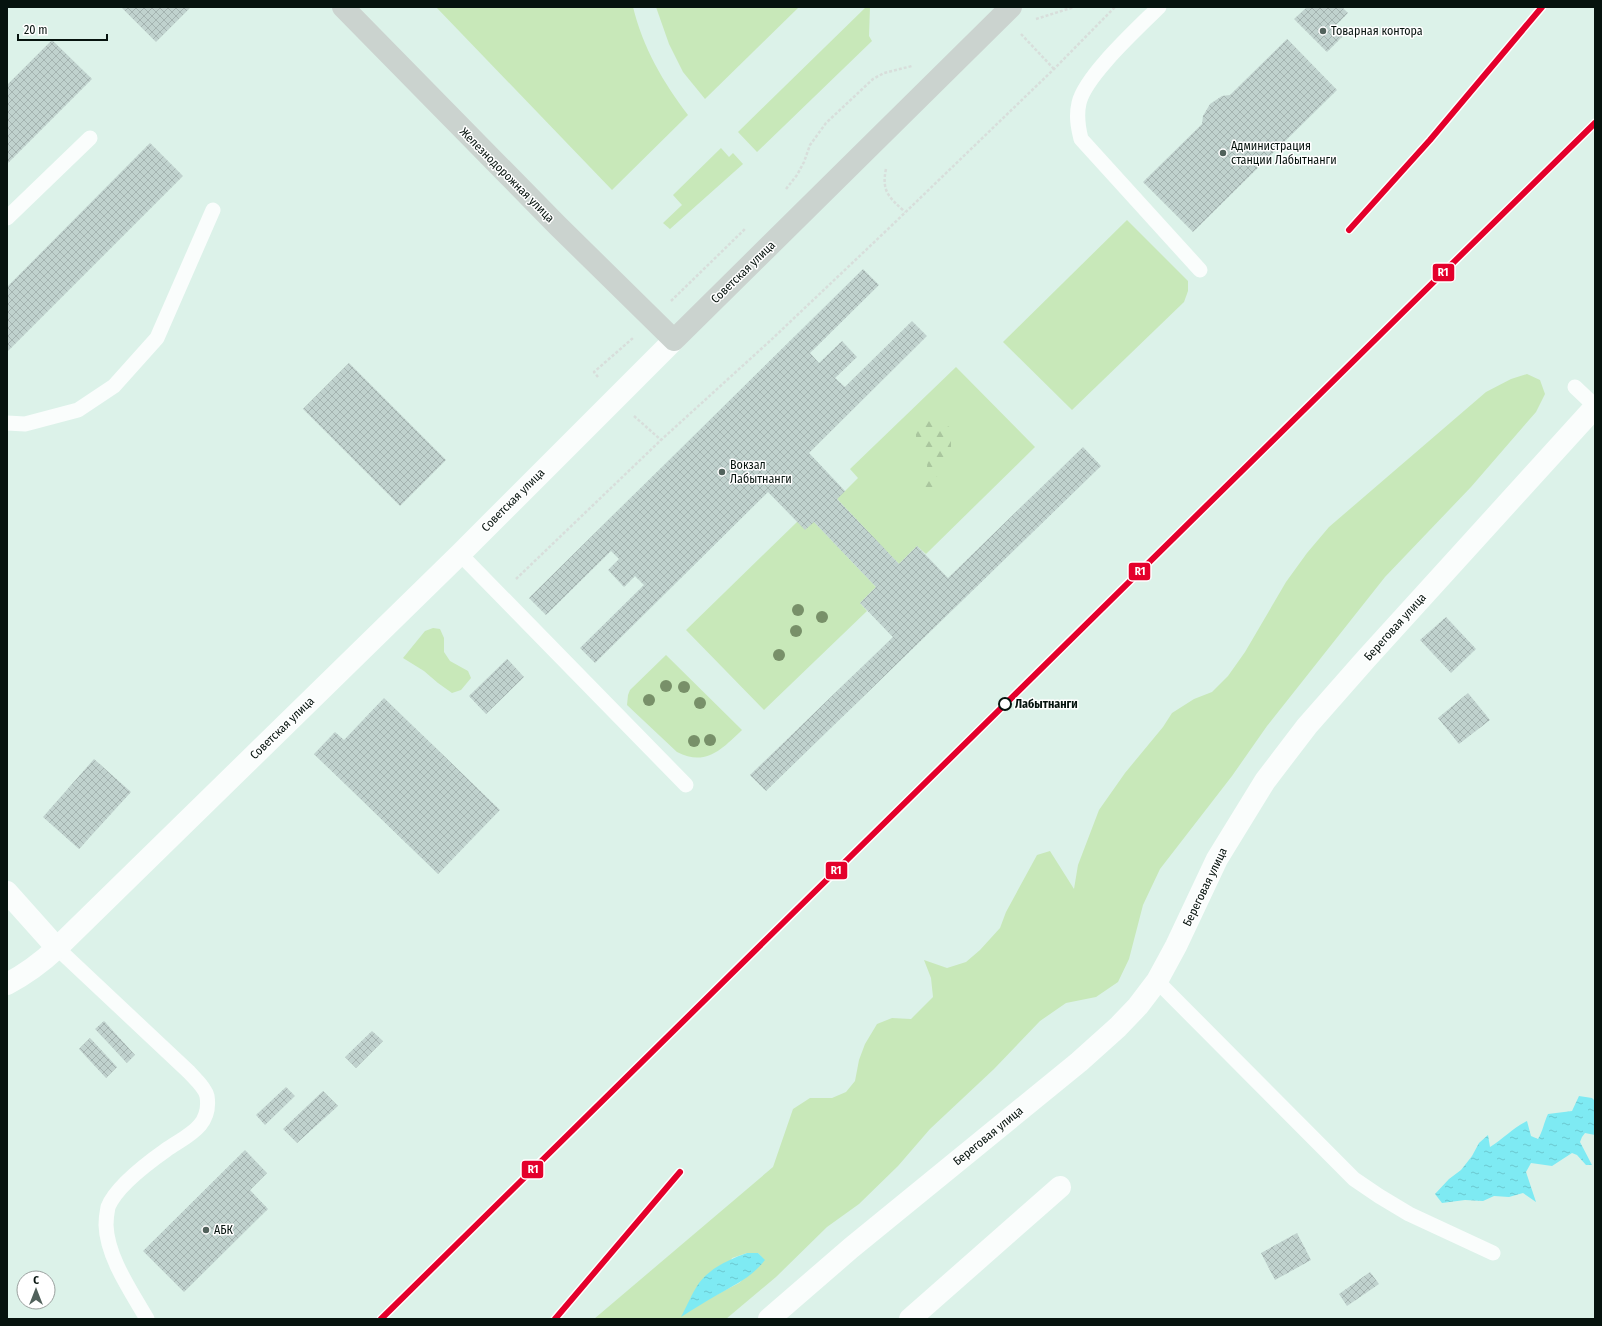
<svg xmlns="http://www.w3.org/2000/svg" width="1602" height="1326" font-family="'Fira Sans Condensed',sans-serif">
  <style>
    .green { fill: #c8e8b9; fill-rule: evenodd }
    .forest { fill: url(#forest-firs) }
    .water { fill: url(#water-ripples) }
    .building { fill: url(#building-cross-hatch) }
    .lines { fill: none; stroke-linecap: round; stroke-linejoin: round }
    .path { stroke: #d8dedb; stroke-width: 2.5; stroke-dasharray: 3 2; stroke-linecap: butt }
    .lane { stroke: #fafdfc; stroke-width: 15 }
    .street { stroke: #fafdfc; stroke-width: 22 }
    .secondary { stroke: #cbd3cf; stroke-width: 22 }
    .rail-1-casing { stroke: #fff; stroke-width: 9 }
    .rail-1 { stroke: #e4002b; stroke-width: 6 }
    .tree { fill: #789069 }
    .poi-dot { fill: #51615b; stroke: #fff; stroke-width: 1.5 }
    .stop-dot { fill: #fff; stroke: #06130e; stroke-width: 2 }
    .labels { text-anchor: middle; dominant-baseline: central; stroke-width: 3; stroke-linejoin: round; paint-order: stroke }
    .poi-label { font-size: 12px; fill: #06130e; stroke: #fff; text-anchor: start }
    .street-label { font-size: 12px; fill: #06130e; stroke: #fff }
    .stop-label { font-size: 12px; font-weight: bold; fill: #06130e; stroke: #fff; text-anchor: start }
    .line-badge { stroke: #fff; stroke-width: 1.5 }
    .badge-label { font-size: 11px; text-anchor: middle; font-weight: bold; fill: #fff }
  </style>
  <defs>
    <pattern id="forest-firs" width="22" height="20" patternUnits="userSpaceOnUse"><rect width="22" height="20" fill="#c8e8b9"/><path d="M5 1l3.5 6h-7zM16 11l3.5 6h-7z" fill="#aac69e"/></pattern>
    <pattern id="water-ripples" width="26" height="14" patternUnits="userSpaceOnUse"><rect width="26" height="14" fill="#7eeaf3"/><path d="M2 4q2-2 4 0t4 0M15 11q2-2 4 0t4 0" fill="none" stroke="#6bc8cf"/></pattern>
    <pattern id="building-cross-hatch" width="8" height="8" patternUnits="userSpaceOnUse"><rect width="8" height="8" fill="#c0d2ce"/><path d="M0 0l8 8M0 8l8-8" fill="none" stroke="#a4b3b0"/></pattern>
  </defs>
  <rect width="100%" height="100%" fill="#dcf2e9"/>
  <g class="green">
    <path d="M436 7H633C643 48 663 82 688 115L612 190Z"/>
    <polygon points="656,7 799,7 705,99 683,72 669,44"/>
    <polygon points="866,7 870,7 869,36 872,41 757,152 738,132"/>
    <polygon points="721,148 729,157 733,153 743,164 670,229 663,223 682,205 673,195"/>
    <polygon points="1127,220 1188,281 1188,291 1184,302 1072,410 1003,342"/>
    <polygon points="956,367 1035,447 926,554 917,546 899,564 837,499 858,478 850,469"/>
    <path d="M1527 374 1540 380 1545 394 1536 412 1471 487 1385 577 1267 726 1232 776 1160 869 1143 905 1129 959 1118 982 1096 997 1066 1003 1040 1021 994 1069 930 1129 898 1166 859 1204 827 1227 776 1277 726 1319H594L773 1167 793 1109 810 1098H832L846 1092 855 1081 859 1060 865 1044 877 1024 892 1018 911 1019 933 997 931 978 924 960 947 968 966 962 980 950 1000 928 1006 912 1037 855 1050 851 1074 889 1078 865 1099 810 1125 773 1163 727 1172 713 1194 699 1212 692 1228 676 1245 652 1286 582 1307 553 1329 527 1486 392 1511 379ZM747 1253H758L764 1260 739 1283 716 1295 732 1258Z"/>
    <polygon points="797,522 814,522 876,587 860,603 867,611 764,710 686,630"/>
    <polygon points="433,628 440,629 444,638 444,652 450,661 468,671 471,678 461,690 452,693 438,683 424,671 403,658 425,631"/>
    <path d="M666 655 742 730C722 749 706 767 677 752L627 705 628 695 630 690Z"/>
  </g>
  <polygon class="forest" points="932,418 957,431 951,441 951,451 948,461 940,466 936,474 939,482 937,489 931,492 921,488 922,478 927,467 928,456 916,439 916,429 923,420"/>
  <g class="water">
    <path d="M1579 1096 1592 1098 1595 1101V1135L1585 1133 1582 1137 1580 1142 1592 1165H1586L1577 1155 1572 1153 1552 1166 1531 1163 1526 1172 1536 1202 1523 1193 1509 1197 1494 1196 1483 1201 1465 1200 1442 1203 1435 1194 1449 1179 1461 1170 1472 1156 1479 1143 1488 1135 1490 1147C1503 1139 1513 1128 1527 1121L1531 1136 1538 1139C1543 1131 1544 1122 1548 1114L1572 1111Z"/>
    <path d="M747 1253H758L765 1260C751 1278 736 1284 717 1295 705 1302 693 1309 681 1317 687 1306 692 1293 699 1283 710 1268 730 1259 747 1253Z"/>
  </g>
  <g class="building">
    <polygon points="121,7 191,7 156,42"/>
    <polygon points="1307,7 1342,7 1348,13 1334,27 1343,36 1327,52 1294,19"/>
    <polygon points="1287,39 1337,90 1193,232 1143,182 1202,124 1203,116 1210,104 1222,96 1230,95"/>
    <polygon points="52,40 92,79 7,164 7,85"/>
    <polygon points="150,143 183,176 8,351 7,349 7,287"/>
    <polygon points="863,269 879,285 810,353 819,363 842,341 857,357 835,378 845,387 912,321 927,336 809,453 845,491 837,499 899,564 917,546 948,578 1083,447 1101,466 766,791 750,775 893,637 860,603 876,587 814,522 805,530 768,492 595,663 580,648 644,585 635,576 624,587 608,570 619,559 611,551 546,615 529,598"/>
    <polygon points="349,363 446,460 400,506 303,409"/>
    <polygon points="1446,617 1476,649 1451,673 1420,640"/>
    <polygon points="507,659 524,677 486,714 469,696"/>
    <polygon points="1468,693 1490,720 1459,744 1438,718"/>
    <polygon points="384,698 500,810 438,874 314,754 335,732 344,740"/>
    <polygon points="94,759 131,792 79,849 43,817"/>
    <polygon points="104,1021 135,1055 127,1063 95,1029"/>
    <polygon points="372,1031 383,1041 356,1068 345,1057"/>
    <polygon points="90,1038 117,1067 106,1078 79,1049"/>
    <polygon points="286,1087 295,1096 265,1125 256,1115"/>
    <polygon points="323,1091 338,1106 297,1143 283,1129"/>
    <polygon points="245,1150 267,1173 250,1190 268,1209 184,1292 143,1251"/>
    <polygon points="1297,1233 1311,1260 1275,1280 1261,1253"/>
    <polygon points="1370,1272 1379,1284 1347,1306 1339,1294"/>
  </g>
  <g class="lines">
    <g class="path">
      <polyline points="1036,19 1074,7"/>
      <polyline points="1021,34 1054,69"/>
      <path d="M886 169C881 192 890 198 905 212"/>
      <polyline points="786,189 797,175 804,162 810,145 826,123 873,79 884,73 912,66"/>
      <polyline points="671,301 746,228"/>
      <polyline points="598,377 594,372 633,338"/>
      <polyline points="634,416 661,440"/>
      <polyline points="516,579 661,440 771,340 887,230 1054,69 1115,7"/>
    </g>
    <g class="lane">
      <path d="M1159 7C1138 28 1085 76 1079 103 1076 116 1078 127 1081 139L1200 270"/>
      <polyline points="7,218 90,138"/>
      <polyline points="1575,387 1595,406"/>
      <polyline points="7,423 25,424 78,410 114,386 157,338 213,210"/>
      <polyline points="460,554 686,785"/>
      <path d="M57 948 189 1072C194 1078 205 1087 207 1096 212 1127 186 1136 166 1150 149 1162 116 1187 108 1207 107 1212 106 1220 106 1225 107 1257 131 1291 147 1319"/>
      <polyline points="1157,981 1354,1179 1379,1196 1409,1214 1493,1253"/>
    </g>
    <g class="street">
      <polyline points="7,892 57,948"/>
      <path d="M7 984C26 974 41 963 57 948L460 554 674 340"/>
      <polyline points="769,1319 851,1248 1079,1062 1118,1027 1138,1006 1157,981 1176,946 1217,859 1265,781 1307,726 1366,659 1595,407"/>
      <polyline points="910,1319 1060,1187"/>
    </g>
    <polyline class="secondary" points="343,7 558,226 674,340 1011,7"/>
    <defs>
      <g id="rail-1">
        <polyline points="1349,230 1430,140 1542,7"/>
        <polyline points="381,1319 1595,123"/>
        <polyline points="555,1319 680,1172"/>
      </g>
    </defs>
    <use href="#rail-1" class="rail-1-casing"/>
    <use href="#rail-1" class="rail-1"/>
  </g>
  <g class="tree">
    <circle cx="798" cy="610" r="6"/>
    <circle cx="822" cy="617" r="6"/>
    <circle cx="796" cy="631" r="6"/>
    <circle cx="779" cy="655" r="6"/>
    <circle cx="666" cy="686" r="6"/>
    <circle cx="684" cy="687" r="6"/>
    <circle cx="649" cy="700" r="6"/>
    <circle cx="700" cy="703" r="6"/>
    <circle cx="710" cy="740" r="6"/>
    <circle cx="694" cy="741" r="6"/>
  </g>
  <g class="poi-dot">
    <circle cx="1323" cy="31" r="4"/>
    <circle cx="1223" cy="153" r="4"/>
    <circle cx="722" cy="472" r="4"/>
    <circle cx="206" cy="1230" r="4"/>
  </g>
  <circle class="stop-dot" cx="1005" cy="704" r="6"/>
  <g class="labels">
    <g class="poi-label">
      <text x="1331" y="31">Товарная контора</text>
      <text x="1231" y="146">Администрация<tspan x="1231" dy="14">станции Лабытнанги</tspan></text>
      <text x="730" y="465">Вокзал<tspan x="730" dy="14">Лабытнанги</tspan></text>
      <text x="214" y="1230">АБК</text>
    </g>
    <g class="street-label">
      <text transform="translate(507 175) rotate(45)">Железнодорожная улица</text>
      <text transform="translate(743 272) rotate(-44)">Советская улица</text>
      <text transform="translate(513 500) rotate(-45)">Советская улица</text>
      <text transform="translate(1395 627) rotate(-48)">Береговая улица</text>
      <text transform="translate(282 728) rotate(-44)">Советская улица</text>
      <text transform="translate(1205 887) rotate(-64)">Береговая улица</text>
      <text transform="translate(988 1136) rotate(-39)">Береговая улица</text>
    </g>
    <g class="stop-label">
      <text x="1015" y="704">Лабытнанги</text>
    </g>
  </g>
  <g class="line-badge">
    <rect x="1432" y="263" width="23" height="19" rx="4" fill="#e4002b"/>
    <rect x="1128" y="562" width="23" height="19" rx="4" fill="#e4002b"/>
    <rect x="825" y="861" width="23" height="19" rx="4" fill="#e4002b"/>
    <rect x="521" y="1160" width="23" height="19" rx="4" fill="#e4002b"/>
  </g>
  <g class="badge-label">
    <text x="1443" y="276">R1</text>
    <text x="1140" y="575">R1</text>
    <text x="836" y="874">R1</text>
    <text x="533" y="1173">R1</text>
  </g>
  <rect width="1602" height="1326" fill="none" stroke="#06130e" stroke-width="16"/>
  <g transform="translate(36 1290)"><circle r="19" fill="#ffffff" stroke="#9ba19f"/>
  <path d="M0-3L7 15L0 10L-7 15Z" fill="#51615b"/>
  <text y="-6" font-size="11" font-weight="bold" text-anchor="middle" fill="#06130e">С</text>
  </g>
  <path d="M18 34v6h89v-6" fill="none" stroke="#06130e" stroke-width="2"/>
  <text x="24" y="34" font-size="12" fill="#06130e" stroke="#ffffff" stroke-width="3" paint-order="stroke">20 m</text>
</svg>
